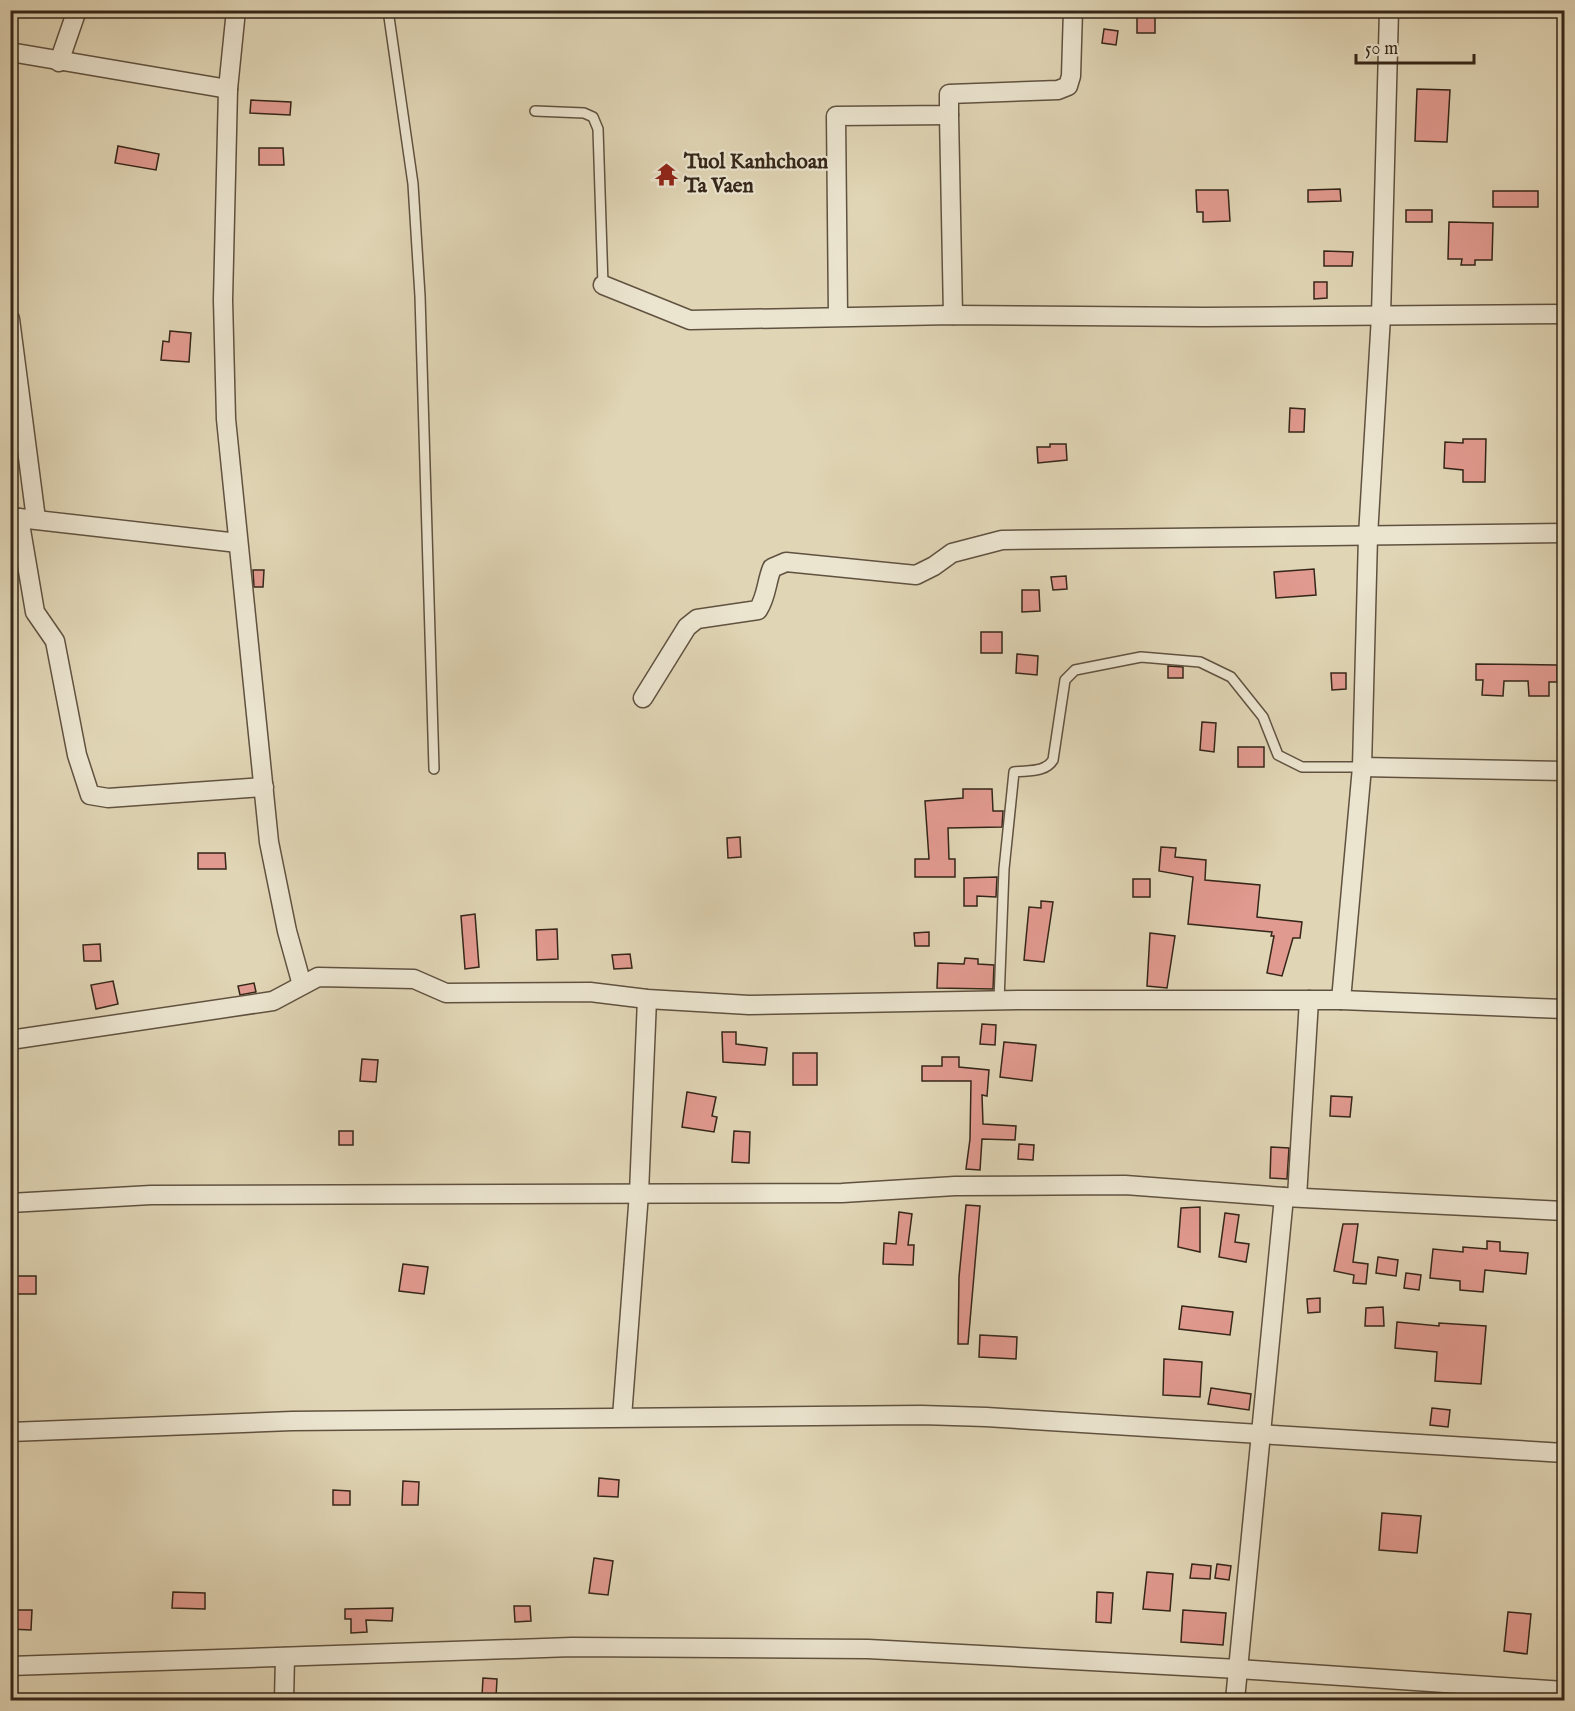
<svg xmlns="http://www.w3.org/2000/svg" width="1575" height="1711" font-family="'IM FELL English',serif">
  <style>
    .building { fill: #e19a8f; stroke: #352619; stroke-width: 1.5 }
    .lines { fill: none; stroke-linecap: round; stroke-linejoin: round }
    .lane-casing { stroke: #605240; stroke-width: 12 }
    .street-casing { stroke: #605240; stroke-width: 21 }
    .lane { stroke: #ebe4cf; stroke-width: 9 }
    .street { stroke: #ebe4cf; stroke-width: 18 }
    .labels { text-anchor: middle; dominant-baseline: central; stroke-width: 4.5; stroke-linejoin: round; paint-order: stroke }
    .poi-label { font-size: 21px; font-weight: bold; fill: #352619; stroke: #ebe4cf; text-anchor: start }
  </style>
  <rect width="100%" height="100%" fill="#e0d5b5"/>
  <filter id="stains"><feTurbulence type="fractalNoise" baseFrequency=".00333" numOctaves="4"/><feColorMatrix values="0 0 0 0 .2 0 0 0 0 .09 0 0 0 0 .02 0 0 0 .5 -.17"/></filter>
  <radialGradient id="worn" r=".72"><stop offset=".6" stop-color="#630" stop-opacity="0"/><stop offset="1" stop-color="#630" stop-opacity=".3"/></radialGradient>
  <g class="building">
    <polygon points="1155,15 1155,33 1137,33 1137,16"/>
    <polygon points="1104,29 1118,31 1116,45 1102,43"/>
    <polygon points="1417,89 1450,90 1447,142 1415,141"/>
    <polygon points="251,100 291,102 290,115 250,113"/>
    <polygon points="118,146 159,154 156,170 115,163"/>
    <polygon points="259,148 283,148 284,165 259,165"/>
    <polygon points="1340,189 1341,201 1308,202 1308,190"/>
    <polygon points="1196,190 1228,190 1230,221 1203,222 1203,212 1197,212"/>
    <rect x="1493" y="191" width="45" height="16"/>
    <rect x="1406" y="210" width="26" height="12"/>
    <polygon points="1449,222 1493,223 1492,260 1475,260 1475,265 1461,265 1462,259 1448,259"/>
    <polygon points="1324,251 1353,252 1352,266 1324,266"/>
    <polygon points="1314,282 1327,282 1327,298 1314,299"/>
    <polygon points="170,331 191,333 189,362 161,360 163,341 169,342"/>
    <polygon points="1290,408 1305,409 1304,432 1289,432"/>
    <polygon points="1463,439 1486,439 1485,482 1463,482 1463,470 1444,468 1445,442 1463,443"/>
    <polygon points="1050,444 1066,444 1067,460 1038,463 1037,447 1050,447"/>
    <polygon points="1314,569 1316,595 1276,598 1274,572"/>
    <polygon points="253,570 264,570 263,587 254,587"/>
    <polygon points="1066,576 1067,589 1053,590 1051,577"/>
    <polygon points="1022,590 1039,590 1040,611 1022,612"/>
    <rect x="981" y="632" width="21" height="21"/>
    <polygon points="1017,654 1038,656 1037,675 1016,673"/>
    <polygon points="1476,664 1557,665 1557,682 1549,682 1549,696 1529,696 1528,681 1504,681 1503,696 1482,695 1483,680 1476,680"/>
    <polygon points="1168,666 1183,667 1183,678 1168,678"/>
    <polygon points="1331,673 1346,673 1346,689 1332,690"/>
    <polygon points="1202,722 1216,723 1214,752 1200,750"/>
    <rect x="1238" y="747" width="26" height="20"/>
    <polygon points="963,789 992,789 993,811 1003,811 1002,827 948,828 949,859 955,859 955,877 915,877 915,859 929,859 925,801 963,798"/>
    <polygon points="740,837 741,857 728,858 727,838"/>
    <polygon points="1161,847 1176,848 1175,857 1206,860 1205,880 1260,885 1257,917 1302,922 1300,938 1293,938 1282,976 1267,973 1274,936 1271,936 1272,932 1188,924 1193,877 1159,871"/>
    <polygon points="198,853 225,853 226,869 198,869"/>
    <polygon points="997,877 996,897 977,896 977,906 964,906 964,878"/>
    <rect x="1133" y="879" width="17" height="18"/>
    <polygon points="1041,901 1053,902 1044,962 1024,960 1029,907 1041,908"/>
    <polygon points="475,914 479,967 465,969 461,916"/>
    <polygon points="557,929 558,959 537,960 536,930"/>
    <polygon points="929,932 929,946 915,946 914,933"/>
    <polygon points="1150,933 1175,936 1167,988 1147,986"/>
    <polygon points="100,944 101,961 84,961 83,945"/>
    <polygon points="630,954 632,968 614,969 612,955"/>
    <polygon points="965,958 978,959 978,964 994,965 993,989 937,988 938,963 964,964"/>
    <polygon points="113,981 118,1004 96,1009 91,985"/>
    <polygon points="254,983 256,992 240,995 238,986"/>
    <polygon points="982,1024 996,1025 995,1045 980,1044"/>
    <polygon points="722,1032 736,1032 736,1044 767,1048 765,1065 723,1062"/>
    <polygon points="1004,1042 1036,1045 1032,1081 1000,1077"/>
    <rect x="793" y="1053" width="24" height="32"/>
    <polygon points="942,1057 959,1057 959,1067 989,1070 987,1096 982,1095 983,1124 1016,1126 1015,1140 982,1139 980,1170 966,1169 970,1139 971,1081 922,1081 922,1066 942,1066"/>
    <polygon points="362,1059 378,1060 376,1082 360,1081"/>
    <polygon points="687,1092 716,1097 712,1116 717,1117 714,1132 682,1127"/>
    <polygon points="1331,1096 1352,1097 1350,1117 1330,1116"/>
    <rect x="339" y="1131" width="14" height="14"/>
    <polygon points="734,1131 750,1132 749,1163 732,1162"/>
    <polygon points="1019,1144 1034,1145 1033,1160 1018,1159"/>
    <polygon points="1271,1147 1289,1148 1287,1179 1270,1178"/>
    <polygon points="966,1205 980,1206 968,1344 958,1344 959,1277"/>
    <polygon points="1200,1207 1200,1252 1178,1247 1181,1208"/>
    <polygon points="899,1212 912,1214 908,1245 914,1245 913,1265 883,1264 884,1243 896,1244"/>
    <polygon points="1225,1213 1239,1215 1235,1242 1249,1244 1246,1262 1219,1257"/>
    <polygon points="1343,1224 1358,1224 1353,1262 1368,1264 1366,1284 1353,1283 1354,1275 1334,1271"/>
    <polygon points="1487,1241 1500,1242 1500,1251 1528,1253 1526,1274 1485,1270 1483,1292 1460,1290 1460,1281 1430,1278 1433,1249 1463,1252 1463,1247 1487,1249"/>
    <polygon points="1378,1257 1398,1260 1396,1276 1376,1273"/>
    <polygon points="403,1264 428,1267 424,1294 399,1291"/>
    <polygon points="1406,1273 1421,1275 1419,1290 1404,1288"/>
    <rect x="11" y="1276" width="25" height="18"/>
    <polygon points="1320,1298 1320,1312 1308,1313 1307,1299"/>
    <polygon points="1182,1306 1233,1312 1230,1335 1179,1329"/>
    <polygon points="1383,1307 1384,1326 1365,1326 1366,1308"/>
    <polygon points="1397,1322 1439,1326 1439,1323 1486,1326 1481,1384 1435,1381 1437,1352 1395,1348"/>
    <polygon points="980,1335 1017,1337 1016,1359 979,1357"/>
    <polygon points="1164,1359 1202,1362 1200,1397 1163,1395"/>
    <polygon points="1211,1388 1251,1394 1249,1410 1208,1404"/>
    <polygon points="1432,1408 1450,1410 1448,1427 1430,1425"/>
    <polygon points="599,1478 619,1480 618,1497 598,1496"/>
    <polygon points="403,1481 419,1482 418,1505 402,1505"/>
    <polygon points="333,1490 350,1491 350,1505 333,1505"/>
    <polygon points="1382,1513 1421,1516 1417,1553 1379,1550"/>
    <polygon points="594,1558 613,1561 608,1595 589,1593"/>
    <polygon points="1192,1564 1211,1566 1210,1579 1190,1578"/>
    <polygon points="1217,1564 1231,1566 1229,1580 1215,1578"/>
    <polygon points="1147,1572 1173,1574 1170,1611 1143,1609"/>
    <polygon points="173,1592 205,1593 205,1609 172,1608"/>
    <polygon points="1097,1592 1113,1593 1111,1623 1096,1622"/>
    <polygon points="514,1606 530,1606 531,1621 515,1622"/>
    <polygon points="393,1608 392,1621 366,1620 367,1632 351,1633 351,1619 345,1619 345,1609"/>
    <polygon points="10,1610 32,1610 31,1630 10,1629"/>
    <polygon points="1183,1610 1226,1613 1223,1645 1181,1642"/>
    <polygon points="1508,1612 1531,1614 1527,1654 1504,1651"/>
    <polygon points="483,1678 497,1679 496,1697 482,1696"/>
  </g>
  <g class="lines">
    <defs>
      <g id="lane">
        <polyline points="388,10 413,184 420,296 434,769"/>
        <polyline points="535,111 584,113 593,117 598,129 603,285"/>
        <path d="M999 1001 1004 869 1014 772C1028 770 1045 773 1053 760L1065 680 1075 670 1141 657 1200 662 1231 677 1263 717 1278 755 1302 767H1362"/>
      </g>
      <g id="street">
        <polyline points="236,10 228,89 223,300 226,419 269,842 287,931 302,985"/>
        <polyline points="10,52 228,89"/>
        <polyline points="59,62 77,10"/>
        <polyline points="949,115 953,315"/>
        <polyline points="603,285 690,320 953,315 1204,317 1564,314"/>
        <polyline points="838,315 836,116 949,115 949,94 1058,90 1068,86 1071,76 1073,10"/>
        <polyline points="10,319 36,519"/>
        <polyline points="10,517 238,543"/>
        <polyline points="19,518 35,612 55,641 77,755 90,795 108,798 264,787"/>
        <path d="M643 698 687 627 697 619 758 610C767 596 766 583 772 568L786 562 916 575 934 566 952 553 1002 540 1564 533"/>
        <polyline points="1362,767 1564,771"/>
        <polyline points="1341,1000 1362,767 1368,536 1381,316 1389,10"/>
        <polyline points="10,1040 273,1001 318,977 414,979 446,993 590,992 647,999 749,1005 1018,1000 1341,1000 1564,1009"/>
        <polyline points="1297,1197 1309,1000"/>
        <polyline points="10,1203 151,1195 842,1193 955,1186 1125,1185 1284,1197 1564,1211"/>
        <polyline points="622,1417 639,1193 647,999"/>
        <polyline points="10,1432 292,1421 921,1415 986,1417 1564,1453"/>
        <polyline points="10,1666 572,1647 868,1649 1238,1669 1564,1691"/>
        <polyline points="284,1700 285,1657"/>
        <polyline points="1235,1700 1284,1197"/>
      </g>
    </defs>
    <use href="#lane" class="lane-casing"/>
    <use href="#street" class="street-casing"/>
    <use href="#lane" class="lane"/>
    <use href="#street" class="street"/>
  </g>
  <defs>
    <symbol id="temple-bare" viewBox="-9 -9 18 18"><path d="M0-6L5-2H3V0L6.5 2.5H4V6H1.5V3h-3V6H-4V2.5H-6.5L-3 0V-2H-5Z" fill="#8f2418" stroke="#ebe4cf" stroke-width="2.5" paint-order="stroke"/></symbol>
  </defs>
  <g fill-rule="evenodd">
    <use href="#temple-bare" x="650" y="158" width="33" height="33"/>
  </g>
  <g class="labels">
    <g class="poi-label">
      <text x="684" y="162">Tuol Kanhchoan<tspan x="684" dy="24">Ta Vaen</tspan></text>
    </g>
  </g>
  <rect width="1575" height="1711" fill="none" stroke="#e0d5b5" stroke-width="36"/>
  <rect x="12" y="12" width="1551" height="1687" fill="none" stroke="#352619" stroke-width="3"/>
  <rect x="18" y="18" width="1539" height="1675" fill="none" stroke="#352619" stroke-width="1.5"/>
  <path d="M1356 54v9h118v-9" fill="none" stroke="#352619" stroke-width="3"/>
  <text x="1365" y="54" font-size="18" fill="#352619" stroke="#ebe4cf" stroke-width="4.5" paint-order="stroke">50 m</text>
  <rect width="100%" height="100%" filter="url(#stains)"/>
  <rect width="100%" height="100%" fill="url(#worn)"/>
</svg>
